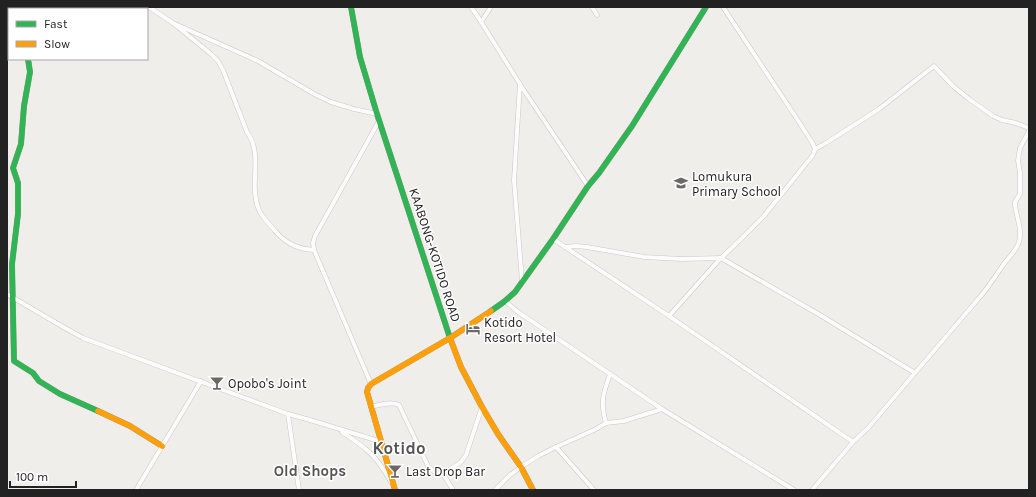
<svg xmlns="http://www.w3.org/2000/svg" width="1036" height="497" font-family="Karla,sans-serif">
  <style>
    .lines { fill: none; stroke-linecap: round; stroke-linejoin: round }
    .street-casing { stroke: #c9c8c7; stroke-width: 5 }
    .fast-casing { stroke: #999a82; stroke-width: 6 }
    .slow-casing { stroke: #999a82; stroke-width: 6 }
    .street { stroke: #fdfcfc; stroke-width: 4 }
    .fast { stroke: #30b455; stroke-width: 5.5 }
    .slow { stroke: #ff9f0a; stroke-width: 5.5 }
    .labels { text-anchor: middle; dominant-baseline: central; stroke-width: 3; stroke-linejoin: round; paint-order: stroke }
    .poi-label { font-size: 13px; fill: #222; stroke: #fff; text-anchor: start }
    .street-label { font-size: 13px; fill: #222; stroke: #fff }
    .quarter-label { font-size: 15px; font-weight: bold; fill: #555; stroke: #fff }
    .district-label { font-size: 17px; font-weight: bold; fill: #555; stroke: #fff }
  </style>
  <rect width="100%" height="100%" fill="#f0eeeb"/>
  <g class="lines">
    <defs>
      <g id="street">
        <polyline points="149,7 173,23 258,61 316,95 331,102 354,109 377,114"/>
        <polyline points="471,7 478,17 523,89 588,186"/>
        <polyline points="592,7 597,15"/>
        <polyline points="46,9 48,7"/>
        <polyline points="481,22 491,7"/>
        <path d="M173 23 211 54 218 61 223 70 247 132C264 155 248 185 259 210 263 218 270 225 276 232 287 244 298 249 314 250"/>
        <polyline points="520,84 514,180 522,281"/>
        <polyline points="815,149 826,143 879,109 934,66 953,86 969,99 993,116 1002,120 1016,123 1029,128"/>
        <polyline points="553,239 669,316 853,442"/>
        <polyline points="565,247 576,246 587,247 644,257 682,259 721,258 820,315 915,373"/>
        <polyline points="7,294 58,324 83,338 288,414 310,420 382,442"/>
        <polyline points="505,301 518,312 662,409 794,490"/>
        <polyline points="669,316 719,260 742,238 763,217 813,155 815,149 813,144 799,122 723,7"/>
        <polyline points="371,384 314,250 313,243 315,236 379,121"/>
        <path d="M371 407C379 405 391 401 399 405L428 466 433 471 443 474 453 490"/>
        <polyline points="288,414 299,490"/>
        <path d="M606 423C600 402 603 394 610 374"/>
        <path d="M342 432C351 438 360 444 368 451 378 460 385 471 391 482"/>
        <polyline points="556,447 594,490"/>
        <polyline points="443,474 461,462 466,455 482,407"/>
        <polyline points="136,490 201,381"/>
        <polyline points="495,490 510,475 521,467 538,456 556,447 594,430 606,423 624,421 662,409"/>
        <path d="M812 490 853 442 868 428 979 298C988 288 995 277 1003 265 1009 257 1020 247 1020 236 1021 226 1016 215 1015 205V202L1020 194V172L1018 161 1019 154 1020 148 1029 131"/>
      </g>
      <g id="fast">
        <polyline points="351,7 360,57 377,114 450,338"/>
        <polyline points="28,59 30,72 24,106 21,144 13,168 18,183 18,214 12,264 14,361 33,373 39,381 60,394 98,411"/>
        <polyline points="491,311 505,301 515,292 553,239 588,186 599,173 632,126 706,7"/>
      </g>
      <g id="slow">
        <polyline points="491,311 450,338 461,367 482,407 498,434 521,467 533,490"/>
        <polyline points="98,411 130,426 162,446"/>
        <polyline points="395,490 367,392 368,388 371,384 450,338"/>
      </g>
    </defs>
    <use href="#street" class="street-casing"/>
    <use href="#fast" class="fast-casing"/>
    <use href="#slow" class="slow-casing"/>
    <use href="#street" class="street"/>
    <use href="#fast" class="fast"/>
    <use href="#slow" class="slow"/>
  </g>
  <defs>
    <symbol id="school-bare" viewBox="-9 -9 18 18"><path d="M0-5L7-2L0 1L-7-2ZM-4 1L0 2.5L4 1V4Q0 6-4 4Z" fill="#6a6968" stroke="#fff" stroke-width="2.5" paint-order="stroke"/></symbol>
    <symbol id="hotel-bare" viewBox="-9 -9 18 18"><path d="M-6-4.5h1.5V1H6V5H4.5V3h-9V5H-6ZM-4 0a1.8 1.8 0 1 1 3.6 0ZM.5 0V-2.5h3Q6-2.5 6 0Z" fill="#6a6968" stroke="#fff" stroke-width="2.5" paint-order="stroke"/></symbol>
    <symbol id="bar-bare" viewBox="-9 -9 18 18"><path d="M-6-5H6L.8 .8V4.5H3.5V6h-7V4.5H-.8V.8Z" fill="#6a6968" stroke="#fff" stroke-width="2.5" paint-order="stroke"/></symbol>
  </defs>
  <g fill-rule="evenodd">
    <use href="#school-bare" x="671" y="173" width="20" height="20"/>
    <use href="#hotel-bare" x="463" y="319" width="20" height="20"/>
    <use href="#bar-bare" x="207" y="373" width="20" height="20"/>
    <use href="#bar-bare" x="385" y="461" width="20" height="20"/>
  </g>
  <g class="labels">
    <g class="poi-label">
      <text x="692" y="176">Lomukura<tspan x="692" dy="15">Primary School</tspan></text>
      <text x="484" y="322">Kotido<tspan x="484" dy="15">Resort Hotel</tspan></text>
      <text x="228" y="383">Opobo's Joint</text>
      <text x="406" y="471">Last Drop Bar</text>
    </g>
    <g class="street-label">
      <text transform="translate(435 255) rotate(72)">KAABONG-KOTIDO ROAD</text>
    </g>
    <g class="quarter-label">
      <text x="310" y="471">Old Shops</text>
    </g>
    <g class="district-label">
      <text x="399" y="448">Kotido</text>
    </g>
  </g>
  <rect width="1036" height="497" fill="none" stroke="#222222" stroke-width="16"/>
  <rect x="8" y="8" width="140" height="52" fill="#ffffff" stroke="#a7a7a7"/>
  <rect x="16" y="21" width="20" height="6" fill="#30b455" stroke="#a7a7a7"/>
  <text x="44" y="28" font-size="12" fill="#222222">Fast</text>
  <rect x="16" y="41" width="20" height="6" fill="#ff9f0a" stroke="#a7a7a7"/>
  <text x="44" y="48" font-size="12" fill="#222222">Slow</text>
  <path d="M10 481v6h66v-6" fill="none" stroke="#222222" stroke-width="2"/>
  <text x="16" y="481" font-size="12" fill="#222222" stroke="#ffffff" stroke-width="3" paint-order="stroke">100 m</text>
</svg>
